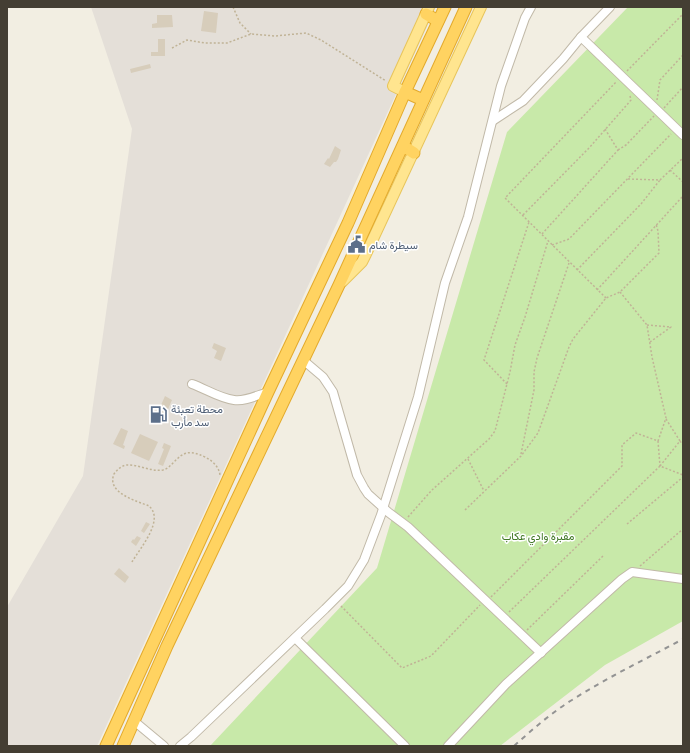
<svg xmlns="http://www.w3.org/2000/svg" width="690" height="753" font-family="'PT Sans Narrow',Vazirmatn,sans-serif">
  <style>
    .industrial { fill: #e4dfd8 }
    .green { fill: #c8e9a9 }
    .building { fill: #d7cdbb }
    .lines { fill: none; stroke-linecap: round; stroke-linejoin: round }
    .minor-casing { stroke: #c1b9a8; stroke-width: 10 }
    .major-casing { stroke: #e8c55b; stroke-width: 12 }
    .highway-casing { stroke: #e3aa2c; stroke-width: 13 }
    .path { stroke: #c0b396; stroke-width: 1.5; stroke-dasharray: 2 2; stroke-linecap: butt }
    .minor { stroke: #fff; stroke-width: 8 }
    .major { stroke: #ffe58f; stroke-width: 10 }
    .highway { stroke: #ffd361; stroke-width: 11 }
    .rail { stroke: #939393; stroke-width: 2; stroke-dasharray: 5 5; stroke-linecap: butt }
    .labels { text-anchor: middle; dominant-baseline: central; stroke-width: 3; stroke-linejoin: round; paint-order: stroke }
    .service-label { font-size: 11px; fill: #4e5e75; stroke: #fff; text-anchor: start }
    .park-label { font-size: 11px; fill: #3f7724; stroke: #fff }
  </style>
  <rect width="100%" height="100%" fill="#f2eee2"/>
  <polygon class="industrial" points="91,7 436,7 97,746 7,746 7,607 83,476 132,129"/>
  <polygon class="green" points="628,7 683,7 683,621 605,665 500,746 210,746 377,568 507,132"/>
  <g class="building">
    <polygon points="204,11 218,13 216,33 201,31"/>
    <polygon points="157,15 172,15 173,27 152,28 152,24 157,23"/>
    <polygon points="158,39 165,39 165,56 151,56 151,52 158,52"/>
    <polygon points="150,64 151,68 131,73 130,69"/>
    <polygon points="335,146 341,150 338,159 336,162 334,162 330,167 324,164 328,158 329,159"/>
    <polygon points="214,343 226,348 221,361 214,358 217,351 212,348"/>
    <polygon points="165,396 172,400 162,423 155,419"/>
    <polygon points="121,428 128,431 123,445 125,446 124,449 113,444"/>
    <polygon points="140,434 158,442 149,461 131,453"/>
    <polygon points="164,443 171,446 163,466 158,464 164,449 162,448"/>
    <polygon points="146,522 150,524 144,533 141,531"/>
    <polygon points="137,536 141,538 136,546 131,542 133,539 134,540"/>
    <polygon points="119,568 129,577 125,583 114,574"/>
  </g>
  <g class="lines">
    <defs>
      <g id="minor">
        <polyline points="610,7 581,37 683,135"/>
        <polyline points="494,120 523,101 563,59 581,37"/>
        <polyline points="303,360 323,377 333,392 357,475 364,488 368,494 388,512 408,527 541,653"/>
        <path d="M192 384C206 389 219 398 234 400 244 402 258 395 268 392"/>
        <polyline points="295,638 405,746"/>
        <polyline points="134,721 164,746"/>
        <polyline points="180,746 191,737 325,609 348,586 364,560 381,515 418,397 445,283 468,217 501,86 525,18 531,7"/>
        <polyline points="448,746 506,684 622,579 632,572 683,579"/>
      </g>
      <g id="major">
        <polyline points="405,92 393,86 429,7"/>
        <polyline points="342,282 362,262 366,254 481,7"/>
      </g>
      <g id="highway">
        <polyline points="426,14 438,21"/>
        <polyline points="405,92 423,100"/>
        <polyline points="403,146 414,153"/>
        <polyline points="106,746 268,392 348,223 405,92 445,7"/>
        <polyline points="123,746 167,646 339,285 466,7"/>
      </g>
    </defs>
    <use href="#minor" class="minor-casing"/>
    <use href="#major" class="major-casing"/>
    <use href="#highway" class="highway-casing"/>
    <g class="path">
      <polyline points="233,7 240,23 251,34"/>
      <polyline points="172,48 187,40 205,43 227,43 251,34 275,36 306,33 321,40 386,81"/>
      <polyline points="627,71 683,14"/>
      <polyline points="657,100 660,80 683,55"/>
      <polyline points="664,108 683,87"/>
      <polyline points="618,150 626,145 654,116"/>
      <polyline points="670,170 683,182"/>
      <polyline points="628,179 660,180 683,158"/>
      <polyline points="523,215 590,147 631,100 630,96"/>
      <polyline points="542,234 618,150 605,129"/>
      <polyline points="552,245 569,239 671,134"/>
      <polyline points="577,270 641,204 660,180"/>
      <polyline points="597,290 683,196"/>
      <polyline points="620,292 647,325 652,357 666,418 658,441"/>
      <polyline points="606,298 505,198 617,81"/>
      <polyline points="647,325 671,327 650,342"/>
      <polyline points="507,384 484,360 529,222"/>
      <polyline points="666,419 680,441"/>
      <polyline points="521,454 534,390 534,372 537,358 569,263"/>
      <polyline points="468,459 484,491"/>
      <polyline points="660,466 680,441 683,445"/>
      <polyline points="465,510 521,456 538,433 569,347 573,339 606,298 620,292 659,253 658,231 656,224"/>
      <polyline points="408,517 432,490 489,439 495,431 510,372 515,345 525,317 548,241"/>
      <polyline points="627,524 683,477"/>
      <path d="M132 562C140 548 165 520 149 506 137 501 106 493 114 474 117 470 121 466 126 465 138 464 151 472 163 470 167 469 170 466 173 463 184 451 190 450 205 457 213 461 219 467 220 475"/>
      <polyline points="640,566 683,529"/>
      <polyline points="491,597 622,466 622,445 636,433 658,441 660,466"/>
      <polyline points="341,606 402,668 431,656 480,605"/>
      <polyline points="509,612 660,466 683,475"/>
      <polyline points="527,630 603,556"/>
    </g>
    <use href="#minor" class="minor"/>
    <use href="#major" class="major"/>
    <use href="#highway" class="highway"/>
    <path class="rail" d="M514 746C533 729 551 713 572 700 608 677 646 659 683 639"/>
  </g>
  <defs>
    <symbol id="civic-bare" viewBox="-9 -9 18 18"><path d="M-.6-6.5H3V-4.5H.6V-3L4-1V1h2V6H-6V1h2V-1L-.6-3ZM-1.2 2.5V6h2.4V2.5Z" fill="#5c6f8a" stroke="#fff" stroke-width="2.5" paint-order="stroke"/></symbol>
    <symbol id="fuel-bare" viewBox="-9 -9 18 18"><path d="M-5.5-6h7V0h2V4h1.3V-2.5L3-4.5l.8-.8L6-3V5H2.5V1h-1V6h-7ZM-4.2-4.7v3.2H.2V-4.7Z" fill="#5c6f8a" stroke="#fff" stroke-width="2.5" paint-order="stroke"/></symbol>
  </defs>
  <g fill-rule="evenodd">
    <use href="#civic-bare" x="344" y="232" width="25" height="25"/>
    <use href="#fuel-bare" x="146" y="402" width="25" height="25"/>
  </g>
  <g class="labels">
    <g class="service-label">
      <text x="369" y="245">سيطرة شام</text>
      <text x="171" y="409">محطة تعبئة<tspan x="171" dy="13">سد مأرب</tspan></text>
    </g>
    <g class="park-label">
      <text x="538" y="536">مقبرة وادي عكاب</text>
    </g>
  </g>
  <rect width="690" height="753" fill="none" stroke="#443e33" stroke-width="16"/>
</svg>
